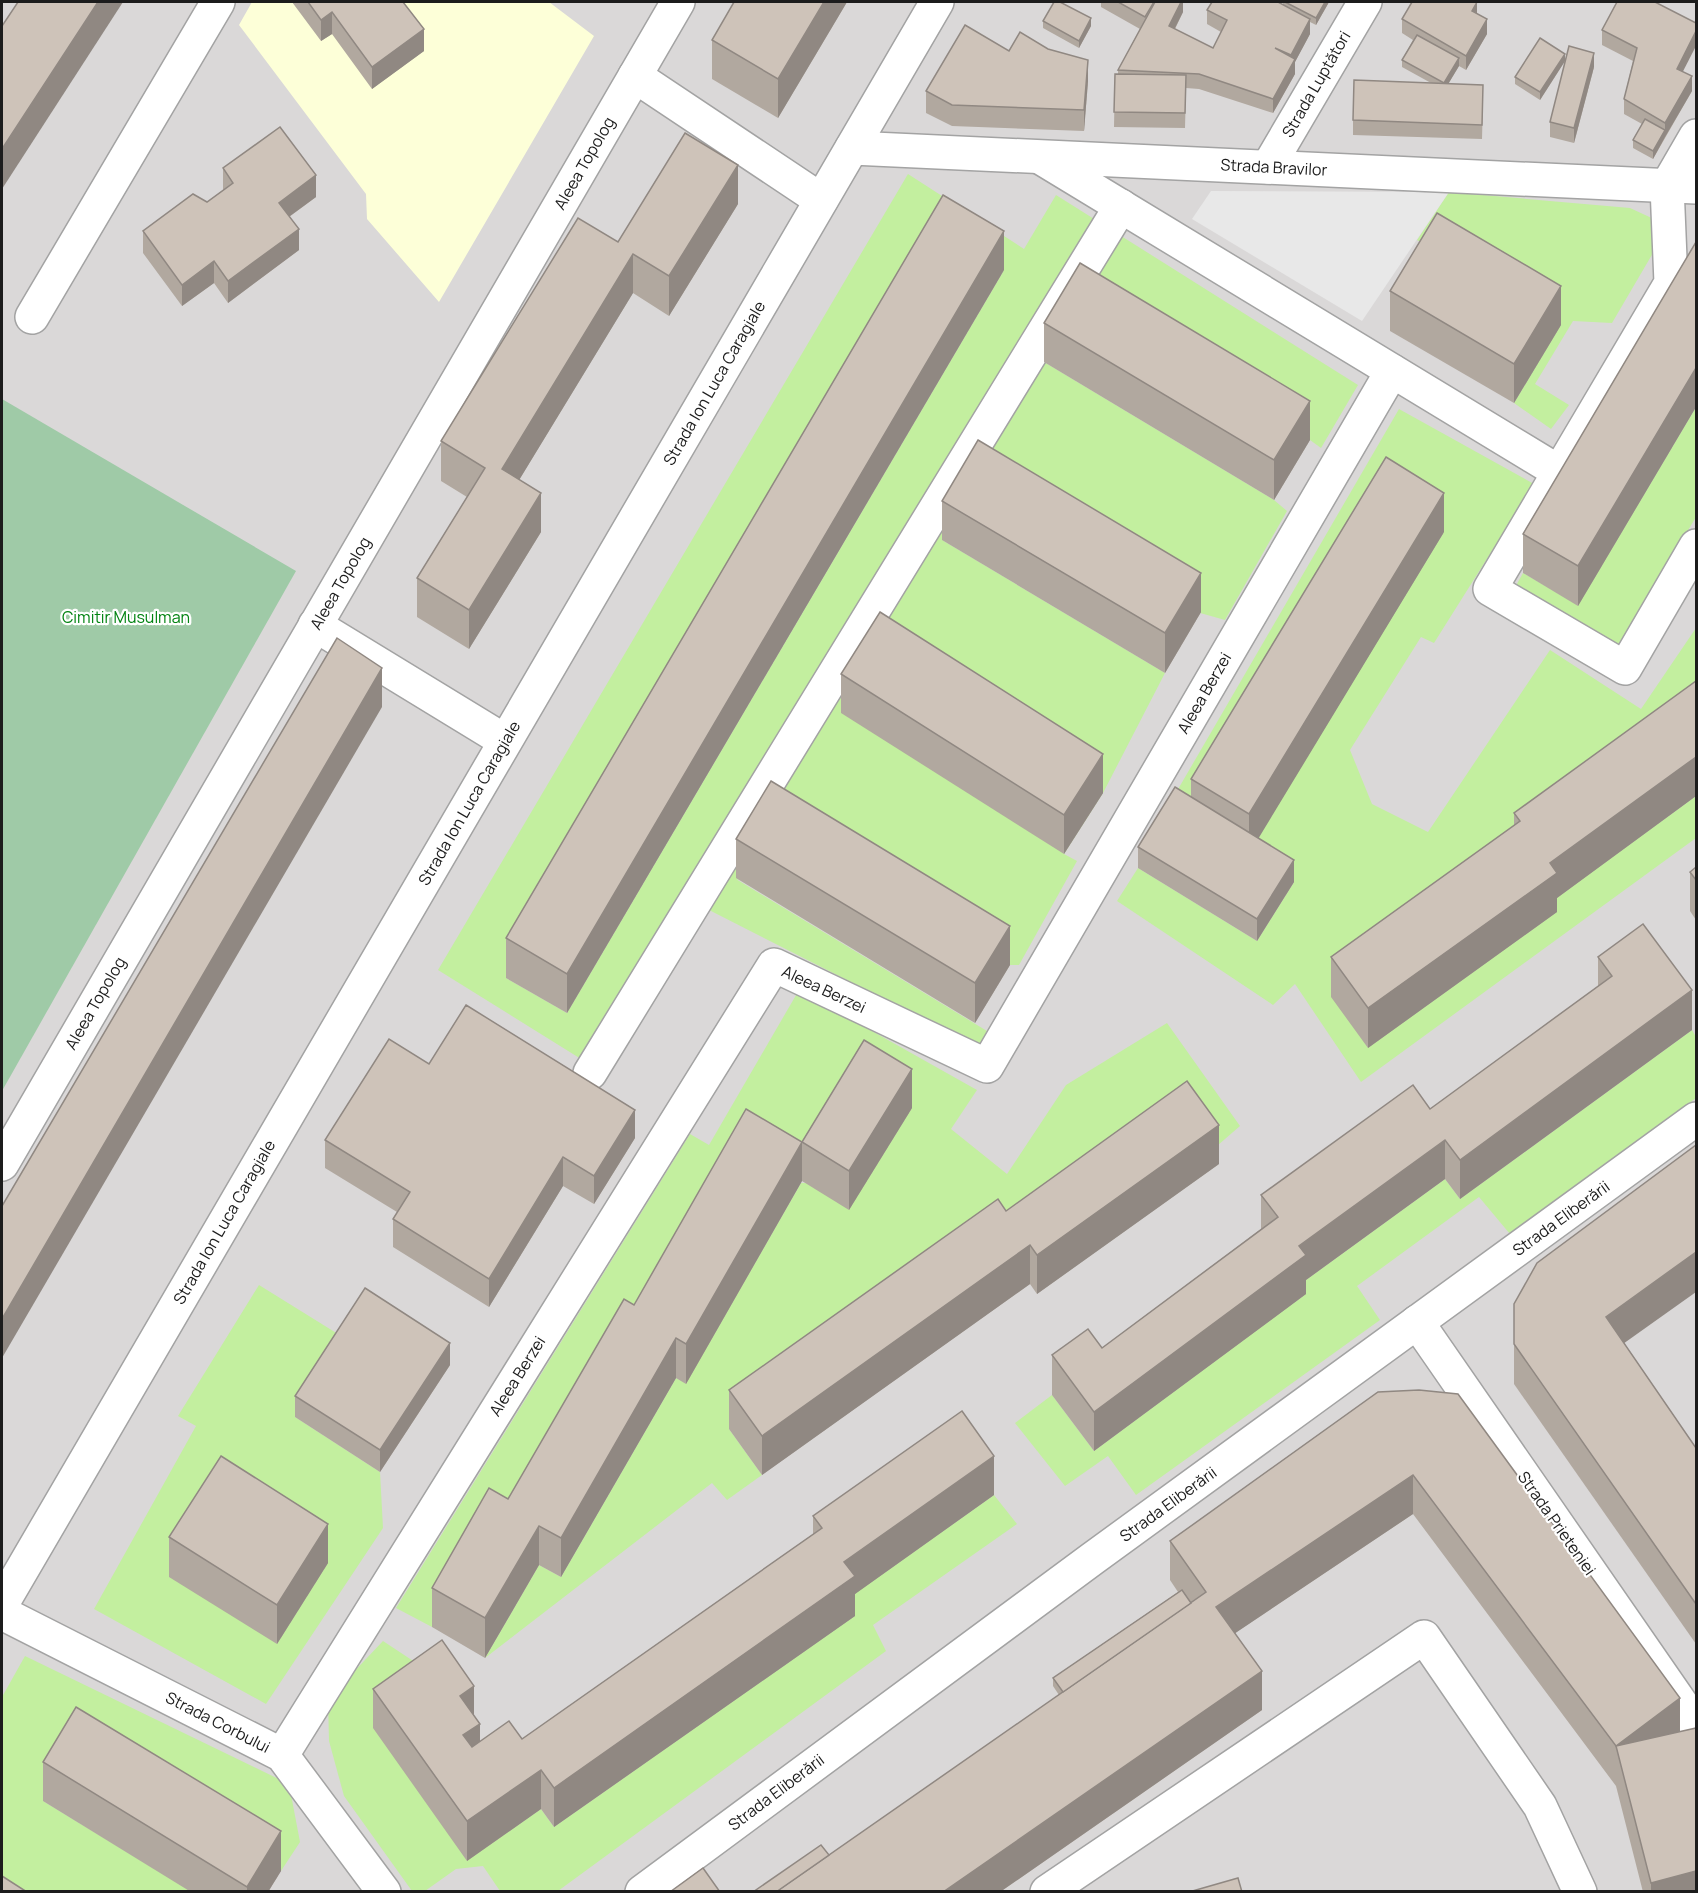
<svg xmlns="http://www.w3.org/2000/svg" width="1698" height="1893" font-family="Manrope,sans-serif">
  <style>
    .residential { fill: #dad8d8 }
    .education { fill: #fdffd8 }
    .grass { fill: #c3ef9f; fill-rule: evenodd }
    .cemetery { fill: #9fcaa7 }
    .parking { fill: #e8e8e8 }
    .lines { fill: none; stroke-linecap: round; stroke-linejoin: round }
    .minor-casing { stroke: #a3a3a3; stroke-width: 36 }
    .tertiary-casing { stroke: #a3a3a3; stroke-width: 36 }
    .minor { stroke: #fff; stroke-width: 33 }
    .tertiary { stroke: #fff; stroke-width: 33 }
    .wall { fill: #b1a89f }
    .shaded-wall { fill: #908882 }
    .building { fill: #cec3b9; stroke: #908882; stroke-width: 1.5 }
    .labels { text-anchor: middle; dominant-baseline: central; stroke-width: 4.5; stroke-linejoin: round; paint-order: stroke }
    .street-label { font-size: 16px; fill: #1c1c1c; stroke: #fff }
    .park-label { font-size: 16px; fill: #018311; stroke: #fff }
  </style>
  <rect width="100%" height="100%" fill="#eeeae0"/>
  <rect class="residential" x="2" y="2" width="1694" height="1889"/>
  <polygon class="education" points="252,2 549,2 594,36 439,302 367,219 366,194 239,25"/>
  <g class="grass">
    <path d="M908 174 1024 249 1056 195 1358 385 1321 448 1310 440 1044 362 1274 500 1287 511 1225 620 942 540 1165 673 1103 793 1064 854 1077 861 1019 965H1010L736 879 987 1031 979 1047 711 911 685 894 581 1059 438 970ZM1004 270 567 1013 506 978Z"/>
    <polygon points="1449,192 1630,208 1656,220 1653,253 1612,323 1573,321 1535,384 1569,405 1551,429 1514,403 1560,325 1417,240"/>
    <polygon points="1696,407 1696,517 1617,649 1513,591 1523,573 1578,605"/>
    <polygon points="1399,409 1534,484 1434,643 1421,637 1350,750 1372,804 1428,832 1550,650 1641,709 1696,628 1696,720 1550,902 1696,796 1696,838 1361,1082 1295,984 1273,1005 1117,901 1138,868 1257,941 1294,882 1191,818 1170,803"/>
    <polygon points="799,990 977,1090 951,1129 1007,1174 1066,1085 1167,1023 1240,1126 1210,1152 729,1429 762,1475 727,1500 712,1483 485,1658 539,1565 561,1577 676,1378 686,1383 801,1183 805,1183 864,1079 802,1181 746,1149 489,1528 432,1627 396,1608 690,1134 709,1145"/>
    <polygon points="1692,1030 1696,1037 1696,1098 1510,1234 1479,1197 1357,1286 1380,1320 1136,1495 1108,1456 1065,1486 1015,1423 1052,1395 1094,1451 1305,1294 1299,1285 1445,1179 1460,1199"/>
    <polygon points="259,1285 346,1339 295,1417 380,1472 383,1528 266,1704 94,1609 196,1426 178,1416"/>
    <polygon points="994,1495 1017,1524 873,1625 886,1651 558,1891 500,1891 483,1866 456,1869 425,1891 412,1891 344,1796 329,1741 328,1699 383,1641 442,1680 467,1860 541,1809 554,1827 854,1616 844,1601"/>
    <polygon points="25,1656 289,1784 300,1842 281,1871 43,1801 191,1891 2,1892 2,1697"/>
  </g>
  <polygon class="cemetery" points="2,399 296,571 2,1091"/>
  <polygon class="parking" points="1211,191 1449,192 1362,321 1192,219"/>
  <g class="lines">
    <defs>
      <g id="minor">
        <polyline points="635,76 821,200"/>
        <polyline points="1696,136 1667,186 1671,283 1490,589 1625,668 1696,546"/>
        <polyline points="852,148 1696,187"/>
        <polyline points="1043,159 1559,472"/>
        <polyline points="1268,167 1365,2"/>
        <polyline points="32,317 218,2"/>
        <polyline points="315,625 505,741"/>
        <polyline points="590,1073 1121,206"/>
        <polyline points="2,1164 678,2"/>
        <polyline points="1417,1322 1696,1725"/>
        <polyline points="2,1613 282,1755 384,1892"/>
        <polyline points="282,1755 774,965 987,1066 1392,371"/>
        <polyline points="1047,1892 1424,1637 1540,1806 1580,1892"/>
      </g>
      <g id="tertiary">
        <polyline points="2,1604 937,2"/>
        <polyline points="642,1892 1092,1559 1696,1119"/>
      </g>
    </defs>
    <use href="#minor" class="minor-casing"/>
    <use href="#tertiary" class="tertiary-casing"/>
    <use href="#minor" class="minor"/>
    <use href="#tertiary" class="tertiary"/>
  </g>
  <g class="wall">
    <polygon points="292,2 403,2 424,51 372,89 332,34 321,41"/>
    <polygon points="847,2 778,118 712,79 712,40"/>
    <polygon points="1101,2 1183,2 1183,12 1175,29 1213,48 1221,32 1207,24 1207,10 1283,4 1283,2 1329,2 1316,25 1310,22 1310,34 1295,62 1295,74 1273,113 1199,89 1186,88 1185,128 1114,127 1115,74 1118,74 1118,70 1140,29 1101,7"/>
    <polygon points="1477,14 1487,34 1466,70 1459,66 1448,84 1483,100 1482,139 1353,135 1353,120 1431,83 1402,67 1402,60 1413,40 1402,33 1402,19"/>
    <polygon points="1043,21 1091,26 1079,48 1043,28"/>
    <polygon points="1602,30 1683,72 1692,91 1653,159 1633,148 1633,140 1642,124 1624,114 1624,99 1633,61 1602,45"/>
    <polygon points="1009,51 1088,81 1084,131 952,126 926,113 926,91"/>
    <polygon points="1565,61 1540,100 1515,84 1515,77"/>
    <polygon points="1594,67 1574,143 1550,137 1550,122"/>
    <polygon points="223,168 316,197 289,217 299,250 228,303 214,283 182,306 143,253 143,231 207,202 223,190"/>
    <polygon points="738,204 669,316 633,293 519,480 541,532 469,649 417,617 417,578 467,497 441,481 441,441 618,242"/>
    <polygon points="1696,242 1696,407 1578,606 1523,573 1523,534"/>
    <polygon points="1004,270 567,1013 506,978 506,938"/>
    <polygon points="1390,291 1561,325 1514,403 1390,331"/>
    <polygon points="1044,323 1310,440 1274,500 1044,362"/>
    <polygon points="942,501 1201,612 1165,673 942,540"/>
    <polygon points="1444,532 1258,838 1294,882 1257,941 1138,868 1138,847 1191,797 1191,779"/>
    <polygon points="841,674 1103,793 1064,854 841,713"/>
    <polygon points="1696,681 1696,796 1557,898 1557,912 1368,1048 1331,997 1331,957 1514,826 1514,813"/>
    <polygon points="736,839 1010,965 975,1023 736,878"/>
    <polygon points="1696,867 1696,920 1690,911 1690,872"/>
    <polygon points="1598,957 1692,1030 1460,1199 1445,1179 1306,1280 1306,1294 1094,1451 1052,1395 1052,1355 1102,1348 1261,1229 1261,1195 1430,1109 1598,986"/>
    <polygon points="429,1064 635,1138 594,1204 563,1186 489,1307 393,1247 393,1219 397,1212 325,1168 325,1140"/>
    <polygon points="912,1108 849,1210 802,1181 802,1142"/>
    <polygon points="1219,1164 1037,1294 1030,1284 762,1475 729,1429 729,1390 1006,1211"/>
    <polygon points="802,1181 686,1384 676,1378 561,1577 539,1565 485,1658 432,1627 432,1588 508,1499 634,1305"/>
    <polygon points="1624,1343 1696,1448 1696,1644 1514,1384 1514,1344"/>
    <polygon points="450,1365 380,1472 295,1417 295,1396"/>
    <polygon points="1378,1392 1680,1732 1696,1892 1643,1892 1616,1786 1413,1514 1235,1633 1262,1710 1000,1892 753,1892 829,1855 1059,1695 1053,1686 1053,1678 1178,1592 1170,1580 1170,1541"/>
    <polygon points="994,1495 855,1594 855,1616 554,1827 541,1809 467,1861 373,1728 373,1689 474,1716 480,1742 522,1739 813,1534 813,1516"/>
    <polygon points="169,1537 328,1563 277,1644 169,1577"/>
    <polygon points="43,1762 281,1871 268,1892 191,1892 43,1801"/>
  </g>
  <g class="shaded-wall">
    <polygon points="98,2 123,2 2,189 2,149"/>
    <polygon points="824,2 847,2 778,118 778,79"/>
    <polygon points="1181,2 1183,2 1183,12 1169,40 1169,26"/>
    <polygon points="1325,2 1329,2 1316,25 1316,18"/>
    <polygon points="1477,2 1477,17 1472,11"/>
    <polygon points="332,12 332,34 321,41 321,20"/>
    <polygon points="1091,18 1091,26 1079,48 1079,41"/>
    <polygon points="1310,19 1310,34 1295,62 1295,74 1273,113 1273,99 1291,67 1291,55"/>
    <polygon points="1487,19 1487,34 1466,70 1466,56"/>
    <polygon points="424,29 424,51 372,89 372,67"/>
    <polygon points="1696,31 1696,46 1677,83 1677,69"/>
    <polygon points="1594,53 1594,67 1574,143 1574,128"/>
    <polygon points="1565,54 1565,61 1540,100 1540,92"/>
    <polygon points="1459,58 1459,66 1444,91 1444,83"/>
    <polygon points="1088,60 1088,81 1084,131 1084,110"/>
    <polygon points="1692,76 1692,91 1665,137 1665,123"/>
    <polygon points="1665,130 1665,137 1653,159 1653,151"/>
    <polygon points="738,165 738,204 669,316 669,276"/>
    <polygon points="316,175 316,197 279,224 279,203"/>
    <polygon points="299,229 299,250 228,303 228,281"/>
    <polygon points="1004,231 1004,270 567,1013 567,974"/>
    <polygon points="633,254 633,293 502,508 502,469"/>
    <polygon points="214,261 214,283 182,306 182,285"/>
    <polygon points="1561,286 1561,325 1514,403 1514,364"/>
    <polygon points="1696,368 1696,407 1578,606 1578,566"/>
    <polygon points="1310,401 1310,440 1274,500 1274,460"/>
    <polygon points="541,493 541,532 469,649 469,610"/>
    <polygon points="1444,493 1444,532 1249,854 1249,814"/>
    <polygon points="1201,573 1201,612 1165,673 1165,633"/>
    <polygon points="382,668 382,707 2,1358 2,1319"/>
    <polygon points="1103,754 1103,793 1064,854 1064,815"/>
    <polygon points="1696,757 1696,796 1557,898 1557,912 1368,1048 1368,1008 1550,863"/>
    <polygon points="1294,860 1294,882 1257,941 1257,919"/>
    <polygon points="1010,926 1010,965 975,1023 975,983"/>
    <polygon points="1692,990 1692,1030 1460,1199 1460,1160"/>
    <polygon points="912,1069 912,1108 849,1210 849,1171"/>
    <polygon points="635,1110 635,1138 594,1204 594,1176"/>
    <polygon points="1219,1125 1219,1164 1037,1294 1037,1255"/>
    <polygon points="1445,1140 1445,1179 1306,1280 1306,1294 1094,1451 1094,1412 1299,1246"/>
    <polygon points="802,1142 802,1181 686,1384 686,1344"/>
    <polygon points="563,1157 563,1186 489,1307 489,1279"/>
    <polygon points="1030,1245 1030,1284 762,1475 762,1436"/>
    <polygon points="1696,1252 1696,1292 1606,1356 1606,1317"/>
    <polygon points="676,1338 676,1378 561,1577 561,1538"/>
    <polygon points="450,1343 450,1365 380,1472 380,1450"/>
    <polygon points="994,1456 994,1495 855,1594 855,1616 554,1827 554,1788 844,1562"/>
    <polygon points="1413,1475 1413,1514 1216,1646 1216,1607"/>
    <polygon points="328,1524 328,1563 277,1644 277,1605"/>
    <polygon points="539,1526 539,1565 485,1658 485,1618"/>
    <polygon points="1262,1671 1262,1710 1000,1892 943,1892"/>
    <polygon points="474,1686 474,1726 460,1696"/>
    <polygon points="1680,1698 1680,1737 1616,1746"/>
    <polygon points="480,1724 480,1763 463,1735"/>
    <polygon points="541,1770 541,1809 467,1861 467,1821"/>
    <polygon points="281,1831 281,1871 268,1892 247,1892 247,1887"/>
    <polygon points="1696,1871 1696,1892 1651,1892 1651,1883"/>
  </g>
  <g class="building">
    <polygon points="18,2 98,2 2,149 2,26"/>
    <polygon points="308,2 403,2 424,29 372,67 332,12 321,20"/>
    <polygon points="734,2 824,2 778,79 712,40"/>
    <polygon points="1054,2 1060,2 1091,18 1079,41 1043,21"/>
    <polygon points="1118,2 1154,2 1145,17"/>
    <polygon points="1155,2 1181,2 1169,26 1213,48 1227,20 1207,10 1212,2 1278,2 1310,19 1291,55 1275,48 1295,59 1273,99 1199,74 1118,70"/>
    <polygon points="1285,2 1325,2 1316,18"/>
    <polygon points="1412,2 1477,2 1472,11 1487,19 1466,56 1402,19"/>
    <polygon points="1617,2 1655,2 1696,23 1696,31 1677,69 1692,76 1665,123 1624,99 1637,48 1602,30"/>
    <polygon points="965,25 1009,51 1020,32 1048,49 1088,60 1084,110 952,105 926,91"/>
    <polygon points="1417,35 1459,58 1444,83 1402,60"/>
    <polygon points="1540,38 1565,54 1540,92 1515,77"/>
    <polygon points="1569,46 1594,53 1574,128 1550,122"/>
    <polygon points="1115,74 1186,75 1185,113 1114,112"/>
    <polygon points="1354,80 1483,85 1482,125 1353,120"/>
    <polygon points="1645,119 1665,130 1653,151 1633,140"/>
    <polygon points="280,127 316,175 279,203 299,229 228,281 214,261 182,285 143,231 193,194 207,202 233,183 223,168"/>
    <polygon points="685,133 738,165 669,276 633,254 502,469 541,493 469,610 417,578 485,468 441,441 578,218 618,242"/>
    <polygon points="943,195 1004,231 567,974 506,938"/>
    <polygon points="1437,213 1561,286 1514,364 1390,291"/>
    <polygon points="1696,242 1696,368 1578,566 1523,534"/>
    <polygon points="1080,263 1310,401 1274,460 1044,323"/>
    <polygon points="978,440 1201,573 1165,633 942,501"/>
    <polygon points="1386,457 1444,493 1249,814 1191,779"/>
    <polygon points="880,612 1103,754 1064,815 841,674"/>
    <polygon points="337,638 382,668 2,1319 2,1206"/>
    <polygon points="1696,681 1696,757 1550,863 1557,873 1368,1008 1331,957 1520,821 1514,813"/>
    <polygon points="771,781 1010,926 975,983 736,839"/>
    <polygon points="1175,787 1294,860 1257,919 1138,847"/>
    <polygon points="1696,867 1696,880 1690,872"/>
    <polygon points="1643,924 1692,990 1460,1160 1445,1140 1299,1246 1306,1255 1094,1412 1052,1355 1088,1329 1102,1348 1278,1217 1261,1195 1413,1085 1430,1109 1612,976 1598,957"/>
    <polygon points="466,1005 635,1110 594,1176 563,1157 489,1279 393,1219 410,1192 325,1140 389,1039 429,1064"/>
    <polygon points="864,1040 912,1069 849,1171 802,1142"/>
    <polygon points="1187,1081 1219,1125 1037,1255 1030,1245 762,1436 729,1390 998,1199 1006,1211"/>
    <polygon points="746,1109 802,1142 686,1344 676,1338 561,1538 539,1526 485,1618 432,1588 489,1488 508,1499 624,1299 634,1305"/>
    <polygon points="1696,1145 1696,1252 1606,1317 1696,1448 1696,1604 1514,1344 1514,1304 1537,1263"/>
    <polygon points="365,1288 450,1343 380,1450 295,1396"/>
    <polygon points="1419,1390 1458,1394 1680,1698 1616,1746 1413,1475 1216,1607 1262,1671 943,1892 776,1892 1206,1592 1170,1541 1378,1392"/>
    <polygon points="962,1411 994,1456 844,1562 855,1576 554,1788 541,1770 467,1821 373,1689 442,1640 474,1686 460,1696 480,1724 463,1735 472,1747 509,1721 522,1739 822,1528 813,1516"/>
    <polygon points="221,1456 328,1524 277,1605 169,1537"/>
    <polygon points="1182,1590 1191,1603 1063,1692 1053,1678"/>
    <polygon points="76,1707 281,1831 247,1887 43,1762"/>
    <polygon points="1696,1728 1696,1871 1651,1883 1616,1746"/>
    <polygon points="821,1845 829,1855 776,1892 753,1892"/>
    <polygon points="703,1868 720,1892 670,1892"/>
    <polygon points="2,1876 27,1892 2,1892"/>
    <polygon points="1238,1878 1242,1892 1189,1892"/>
  </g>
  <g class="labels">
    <g class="street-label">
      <text transform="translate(1316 84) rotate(-60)">Strada Luptători</text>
      <text transform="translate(584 163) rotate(-60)">Aleea Topolog</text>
      <text transform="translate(1274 167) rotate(3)">Strada Bravilor</text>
      <text transform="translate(714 383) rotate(-60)">Strada Ion Luca Caragiale</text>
      <text transform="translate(340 583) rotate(-60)">Aleea Topolog</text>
      <text transform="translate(1204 693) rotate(-60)">Aleea Berzei</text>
      <text transform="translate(469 803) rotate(-60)">Strada Ion Luca Caragiale</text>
      <text transform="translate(824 989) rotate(25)">Aleea Berzei</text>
      <text transform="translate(95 1003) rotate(-60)">Aleea Topolog</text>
      <text transform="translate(1561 1218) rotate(-36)">Strada Eliberării</text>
      <text transform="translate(224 1222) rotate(-60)">Strada Ion Luca Caragiale</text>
      <text transform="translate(517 1376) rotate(-58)">Aleea Berzei</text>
      <text transform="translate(1168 1504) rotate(-36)">Strada Eliberării</text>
      <text transform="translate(1557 1523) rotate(55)">Strada Prieteniei</text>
      <text transform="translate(218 1722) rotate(27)">Strada Corbului</text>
      <text transform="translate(776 1792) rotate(-37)">Strada Eliberării</text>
    </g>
    <g class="park-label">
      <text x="126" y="617">Cimitir Musulman</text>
    </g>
  </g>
  <rect width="1698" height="1893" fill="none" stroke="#1c1c1c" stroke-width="6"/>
</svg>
